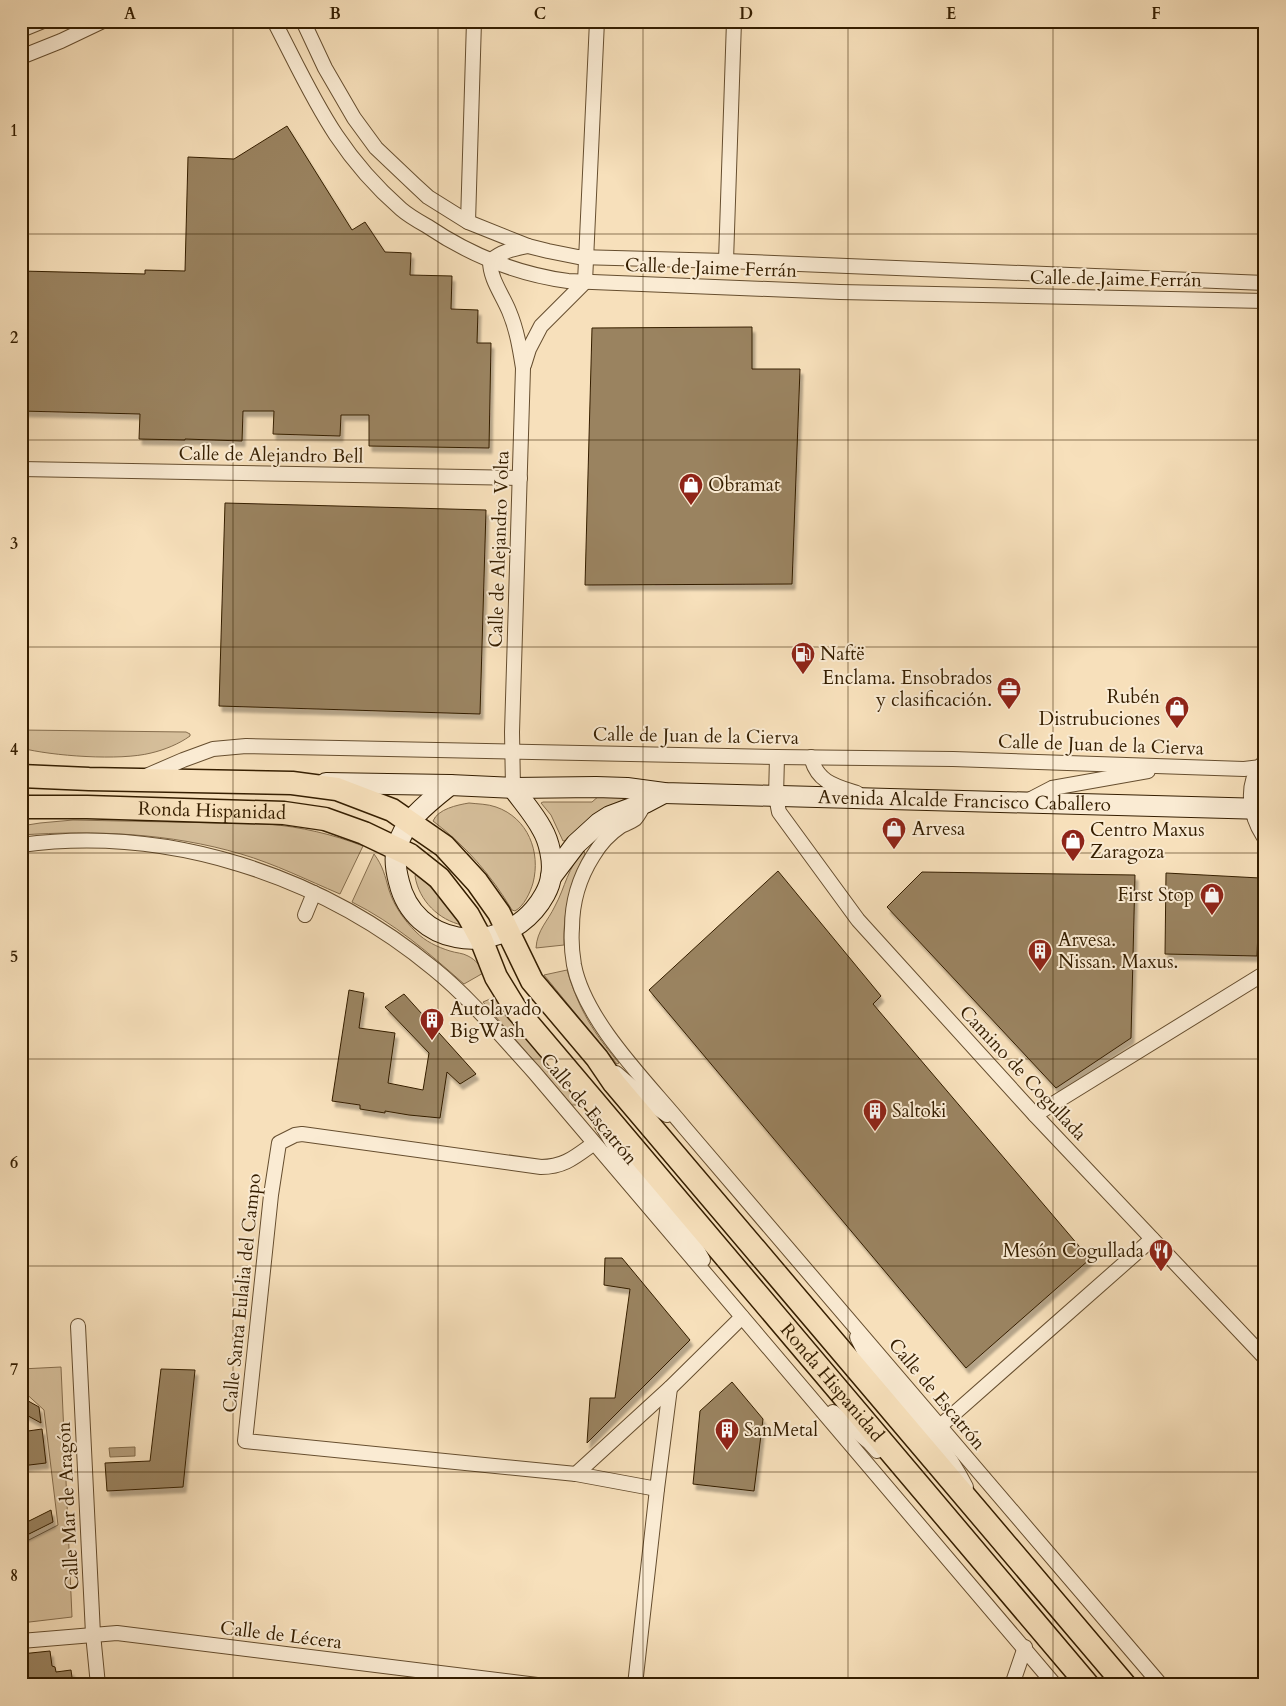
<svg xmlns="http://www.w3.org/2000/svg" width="1286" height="1706" font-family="Cardo,serif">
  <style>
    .green { fill: #d6bf9b; stroke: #866e4e }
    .water { fill: #b59e7b; stroke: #826b4a }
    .building { fill: #9a8361; stroke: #351e00; filter: url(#shadow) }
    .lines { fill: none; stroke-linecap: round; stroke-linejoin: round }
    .minor-casing { stroke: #664e2f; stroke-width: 16 }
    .tertiary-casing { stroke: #664e2f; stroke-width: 20 }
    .secondary-casing { stroke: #351e00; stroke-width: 22 }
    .trunk-casing { stroke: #351e00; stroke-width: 25 }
    .minor { stroke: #faebd3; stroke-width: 14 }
    .tertiary { stroke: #faebd3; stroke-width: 18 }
    .secondary { stroke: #faebd3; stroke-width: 20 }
    .trunk { stroke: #f7e0bb; stroke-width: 22 }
    .grid { fill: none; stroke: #351e00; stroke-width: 1; stroke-opacity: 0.55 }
    .labels { text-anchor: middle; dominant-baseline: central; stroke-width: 4; stroke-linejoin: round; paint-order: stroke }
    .street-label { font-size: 19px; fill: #351e00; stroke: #faebd3 }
    .poi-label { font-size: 19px; fill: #351e00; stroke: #faebd3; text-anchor: start }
    .neatline { fill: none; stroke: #351e00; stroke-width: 2 }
    .grid-label { font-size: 16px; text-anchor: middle; font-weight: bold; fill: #351e00 }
  </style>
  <defs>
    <filter id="shadow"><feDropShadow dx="3" dy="5.5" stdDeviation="1" flood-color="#0004"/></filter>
  </defs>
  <rect width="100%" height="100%" fill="#f7e0bb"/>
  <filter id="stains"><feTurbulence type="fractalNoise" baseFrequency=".004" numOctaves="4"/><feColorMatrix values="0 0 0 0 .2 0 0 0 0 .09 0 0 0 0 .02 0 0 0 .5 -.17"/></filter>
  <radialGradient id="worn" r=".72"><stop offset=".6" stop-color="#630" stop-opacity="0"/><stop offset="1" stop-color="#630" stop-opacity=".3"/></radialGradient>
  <g class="green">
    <path d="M21 730 186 732 190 734V736C179 744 164 750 151 753 120 761 52 756 21 748Z"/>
    <path d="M600 795 624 798 623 800C599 812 585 820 568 840L563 841 551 815 541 803 543 802H592Z"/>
    <path d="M469 803C478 804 488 804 496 807 528 818 541 852 533 883 530 893 524 906 515 911L512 910C491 875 466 846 433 821 438 809 457 805 469 803Z"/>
    <path d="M73 820 268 824C301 827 332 834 363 846L340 894C307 880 275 864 241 854 170 833 95 830 21 835V826L40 823Z"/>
    <path d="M584 851 585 854C570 883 563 912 564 945L536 948C537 930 548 921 555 906 565 888 568 866 584 851Z"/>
    <path d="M374 854C383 866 385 876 389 890 394 906 404 920 416 932 425 941 437 947 450 951 456 953 463 953 468 956 476 960 480 966 485 972L464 984C429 953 394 923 352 902Z"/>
    <path d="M416 874 433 889 462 925C439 920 419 901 415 876Z"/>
    <path d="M567 970C579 1010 593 1032 619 1063L617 1064 544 975Z"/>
    <polygon points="497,996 568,1085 577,1101 577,1105 572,1105 483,1002"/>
    <polygon points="61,1367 72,1617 21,1623 21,1544 58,1525 44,1410 21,1389 21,1369"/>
  </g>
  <polygon class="water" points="135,1447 135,1456 110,1457 109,1448"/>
  <g class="building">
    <polygon points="287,126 352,230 365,222 385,252 411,253 410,275 452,276 451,309 478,310 477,343 491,343 489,448 369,446 369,415 341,415 340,436 273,434 274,411 243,411 242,441 185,439 185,440 139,439 140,414 21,411 21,271 145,274 145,270 185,271 188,157 234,159"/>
    <polygon points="752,327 752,369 800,369 792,584 585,585 592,328"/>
    <polygon points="225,503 486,510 480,714 219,706"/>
    <polygon points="778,871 881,996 873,1004 1090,1259 966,1368 649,990"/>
    <polygon points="922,872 1135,875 1131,1038 1056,1088 887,907"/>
    <polygon points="1166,873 1260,878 1257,956 1165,954"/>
    <polygon points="349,990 364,993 359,1028 395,1033 388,1083 423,1090 429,1053 385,1007 404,994 476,1074 460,1084 447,1072 440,1118 409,1115 385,1111 385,1113 360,1109 360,1105 332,1101"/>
    <polygon points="605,1258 622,1258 690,1340 587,1443 590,1398 615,1398 630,1289 604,1285"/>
    <polygon points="161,1369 195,1370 183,1487 107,1491 105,1463 150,1461"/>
    <polygon points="732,1382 763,1419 754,1491 693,1484 700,1411"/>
    <polygon points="21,1397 39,1407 41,1423 21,1412"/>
    <polygon points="42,1429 46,1463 21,1466 21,1432"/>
    <polygon points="51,1510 53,1522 21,1538 21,1525"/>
    <polygon points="50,1651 52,1666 55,1667 56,1672 71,1670 73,1685 26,1685 25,1682 21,1682 21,1654"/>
  </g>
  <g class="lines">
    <defs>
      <g id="minor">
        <path d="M274 21C294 59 312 99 336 135 354 162 377 188 401 209 409 216 418 221 427 226 470 255 516 274 568 281L840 292 1265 301"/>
        <polyline points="303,21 325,68 354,118 376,148 415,185 428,197 468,222 528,246 548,251 578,257 726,261 1265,283"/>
        <polyline points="21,30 43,21"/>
        <polyline points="21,57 61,41 103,21"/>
        <polyline points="468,222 474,21"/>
        <polyline points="726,261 734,21"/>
        <polyline points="524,365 529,349 541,326 585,282 597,21"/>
        <polyline points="21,469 520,478"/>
        <polyline points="777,757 776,797 779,812 858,920 1035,1115 1265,1358"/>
        <path d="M811 757C817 782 835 786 857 793"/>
        <polyline points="146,776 183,760 213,749 246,746 777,757 953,759 1244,769 1261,767"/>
        <path d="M513 788 512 732 523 368C520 349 517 330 509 311 502 294 490 279 490 261 502 251 513 249 528 246"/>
        <polyline points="1027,801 1052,788 1148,771"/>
        <path d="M645 803C642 808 639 815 635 819 631 822 625 824 621 826 609 834 600 844 593 856 579 878 572 902 572 928 571 940 572 953 574 965 585 1022 648 1083 684 1127L1161 1685"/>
        <path d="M21 845C168 825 320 875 434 969 471 999 501 1036 534 1072L1055 1685"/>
        <polyline points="305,915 314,893"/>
        <polyline points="616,1073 653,1105 667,1115"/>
        <polyline points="1035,1115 1265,973"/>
        <polyline points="600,1122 619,1154 690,1237 703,1260"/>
        <path d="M593 1144C575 1157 564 1167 541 1167L302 1134 295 1135 279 1143 271 1195 245 1441 576 1474 657 1489"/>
        <polyline points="78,1326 93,1634 98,1685"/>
        <path d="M857 1337 865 1353C899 1395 942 1439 966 1487"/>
        <polyline points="833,1412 869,1442 877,1451"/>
        <polyline points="939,1427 1152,1239"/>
        <polyline points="576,1474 670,1388 742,1317"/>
        <polyline points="21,1641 117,1633 537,1685"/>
        <polyline points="635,1685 657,1489 670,1388"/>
        <polyline points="1012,1685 1025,1647"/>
      </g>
      <path id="tertiary" d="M1265 764C1246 783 1252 815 1265 835"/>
      <g id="secondary">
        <path id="s1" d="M326 783 450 785 513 788 596 787 627 788 664 793 1265 809"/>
        <path d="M450 785C430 801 403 821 397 848 394 859 396 871 399 882 414 945 493 957 534 910 541 902 550 888 551 876 554 862 549 841 542 829 534 814 523 802 513 788"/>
        <polyline points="551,877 576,844 599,823 610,816 645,803 664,793"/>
      </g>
      <g id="trunk">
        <polyline points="21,776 89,779 292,783 337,789 392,810 444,846 477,882 499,913 532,981 597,1058 614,1083 1125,1685"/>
        <path id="s2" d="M21 807H87L284 813 325 819 364 833 410 855 439 878 468 915 481 939 496 977 515 1008 1088 1685"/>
      </g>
    </defs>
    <use href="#minor" class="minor-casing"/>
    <use href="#tertiary" class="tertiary-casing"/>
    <use href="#secondary" class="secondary-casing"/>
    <use href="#trunk" class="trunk-casing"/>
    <use href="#minor" class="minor"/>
    <use href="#tertiary" class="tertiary"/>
    <use href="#secondary" class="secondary"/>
    <use href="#trunk" class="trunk"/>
  </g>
  <path class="grid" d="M233 21V1685M438 21V1685M643 21V1685M848 21V1685M1053 21V1685M21 234H1265M21 440H1265M21 647H1265M21 853H1265M21 1059H1265M21 1266H1265M21 1472H1265"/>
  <defs>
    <symbol id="shop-pin" viewBox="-11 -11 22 30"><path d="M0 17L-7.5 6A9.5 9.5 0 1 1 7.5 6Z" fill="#8f2418" stroke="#faebd3"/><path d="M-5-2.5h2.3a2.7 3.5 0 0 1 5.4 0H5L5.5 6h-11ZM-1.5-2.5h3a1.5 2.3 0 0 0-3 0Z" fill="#fff"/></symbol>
    <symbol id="fuel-pin" viewBox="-11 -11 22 30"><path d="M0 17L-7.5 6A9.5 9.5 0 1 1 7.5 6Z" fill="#8f2418" stroke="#faebd3"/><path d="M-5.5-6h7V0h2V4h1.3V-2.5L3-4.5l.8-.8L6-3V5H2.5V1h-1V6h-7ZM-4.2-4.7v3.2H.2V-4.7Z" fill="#fff"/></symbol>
    <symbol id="office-pin" viewBox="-11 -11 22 30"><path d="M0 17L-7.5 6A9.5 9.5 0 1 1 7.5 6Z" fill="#8f2418" stroke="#faebd3"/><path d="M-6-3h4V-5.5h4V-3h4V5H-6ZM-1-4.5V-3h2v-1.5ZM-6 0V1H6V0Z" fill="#fff"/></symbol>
    <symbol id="building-pin" viewBox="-11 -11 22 30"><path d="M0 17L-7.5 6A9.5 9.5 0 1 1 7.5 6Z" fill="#8f2418" stroke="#faebd3"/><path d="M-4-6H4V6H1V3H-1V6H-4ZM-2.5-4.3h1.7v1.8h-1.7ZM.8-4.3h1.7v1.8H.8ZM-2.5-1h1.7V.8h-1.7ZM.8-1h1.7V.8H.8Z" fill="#fff"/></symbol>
    <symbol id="restaurant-pin" viewBox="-11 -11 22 30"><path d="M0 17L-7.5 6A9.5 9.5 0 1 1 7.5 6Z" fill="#8f2418" stroke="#faebd3"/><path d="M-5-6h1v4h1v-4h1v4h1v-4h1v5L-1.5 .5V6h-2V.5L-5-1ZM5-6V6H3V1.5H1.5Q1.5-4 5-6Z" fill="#fff"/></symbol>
  </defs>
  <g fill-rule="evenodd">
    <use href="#shop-pin" x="677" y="471" width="28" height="38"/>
    <use href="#fuel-pin" x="789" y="640" width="28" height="38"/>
    <use href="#office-pin" x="995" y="675" width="28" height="38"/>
    <use href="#shop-pin" x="1163" y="694" width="28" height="38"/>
    <use href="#shop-pin" x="880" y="815" width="28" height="38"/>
    <use href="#shop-pin" x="1059" y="827" width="28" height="38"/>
    <use href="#shop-pin" x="1198" y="881" width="28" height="38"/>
    <use href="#building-pin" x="1026" y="937" width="28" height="38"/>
    <use href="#building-pin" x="418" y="1006" width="28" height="38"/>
    <use href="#building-pin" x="861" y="1097" width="28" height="38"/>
    <use href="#restaurant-pin" x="1147" y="1237" width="28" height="38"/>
    <use href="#building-pin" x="713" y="1416" width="28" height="38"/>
  </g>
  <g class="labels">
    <g class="street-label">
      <text transform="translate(711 268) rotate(2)">Calle de Jaime Ferrán</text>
      <text transform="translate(1116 279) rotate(1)">Calle de Jaime Ferrán</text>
      <text transform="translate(271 455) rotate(1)">Calle de Alejandro Bell</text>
      <text transform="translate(499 549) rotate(-88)">Calle de Alejandro Volta</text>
      <text transform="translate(696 736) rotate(1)">Calle de Juan de la Cierva</text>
      <text transform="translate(1101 745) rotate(2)">Calle de Juan de la Cierva</text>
      <text stroke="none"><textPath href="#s1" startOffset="639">Avenida Alcalde Francisco Caballero</textPath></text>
      <text stroke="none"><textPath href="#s2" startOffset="191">Ronda Hispanidad</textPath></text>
      <text transform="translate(1023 1073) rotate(47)">Camino de Cogullada</text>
      <text transform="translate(589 1109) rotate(50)">Calle de Escatrón</text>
      <text transform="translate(242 1293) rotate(-84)">Calle Santa Eulalia del Campo</text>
      <text stroke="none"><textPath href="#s2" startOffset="1076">Ronda Hispanidad</textPath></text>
      <text transform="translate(937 1394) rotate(50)">Calle de Escatrón</text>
      <text transform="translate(68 1506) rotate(-93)">Calle Mar de Aragón</text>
      <text transform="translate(281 1635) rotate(7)">Calle de Lécera</text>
    </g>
    <g class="poi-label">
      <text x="708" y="485">Obramat</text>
      <text x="820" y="654">Naftë</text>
      <text x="992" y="678" text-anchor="end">Enclama. Ensobrados<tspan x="992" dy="22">y clasificación.</tspan></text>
      <text x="1160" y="697" text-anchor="end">Rubén<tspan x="1160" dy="22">Distrubuciones</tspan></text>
      <text x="912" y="829">Arvesa</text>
      <text x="1090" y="830">Centro Maxus<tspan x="1090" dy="22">Zaragoza</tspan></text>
      <text x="1194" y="895" text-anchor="end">First Stop</text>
      <text x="1058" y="940">Arvesa.<tspan x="1058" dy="22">Nissan. Maxus.</tspan></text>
      <text x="450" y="1009">Autolavado<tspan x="450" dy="22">BigWash</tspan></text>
      <text x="892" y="1111">Saltoki</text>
      <text x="1144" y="1251" text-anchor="end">Mesón Cogullada</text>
      <text x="744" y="1430">SanMetal</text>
    </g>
  </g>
  <rect width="1286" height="1706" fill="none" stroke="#f7e0bb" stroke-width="55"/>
  <rect x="28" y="28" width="1230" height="1650" class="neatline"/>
  <g class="grid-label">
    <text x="130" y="19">A</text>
    <text x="335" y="19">B</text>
    <text x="540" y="19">C</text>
    <text x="746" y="19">D</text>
    <text x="951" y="19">E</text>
    <text x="1156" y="19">F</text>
    <text x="14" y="136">1</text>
    <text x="14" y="343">2</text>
    <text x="14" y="549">3</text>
    <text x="14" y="755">4</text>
    <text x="14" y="962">5</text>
    <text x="14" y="1168">6</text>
    <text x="14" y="1375">7</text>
    <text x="14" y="1581">8</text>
  </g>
  <rect width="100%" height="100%" filter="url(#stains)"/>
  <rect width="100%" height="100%" fill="url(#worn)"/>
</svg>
